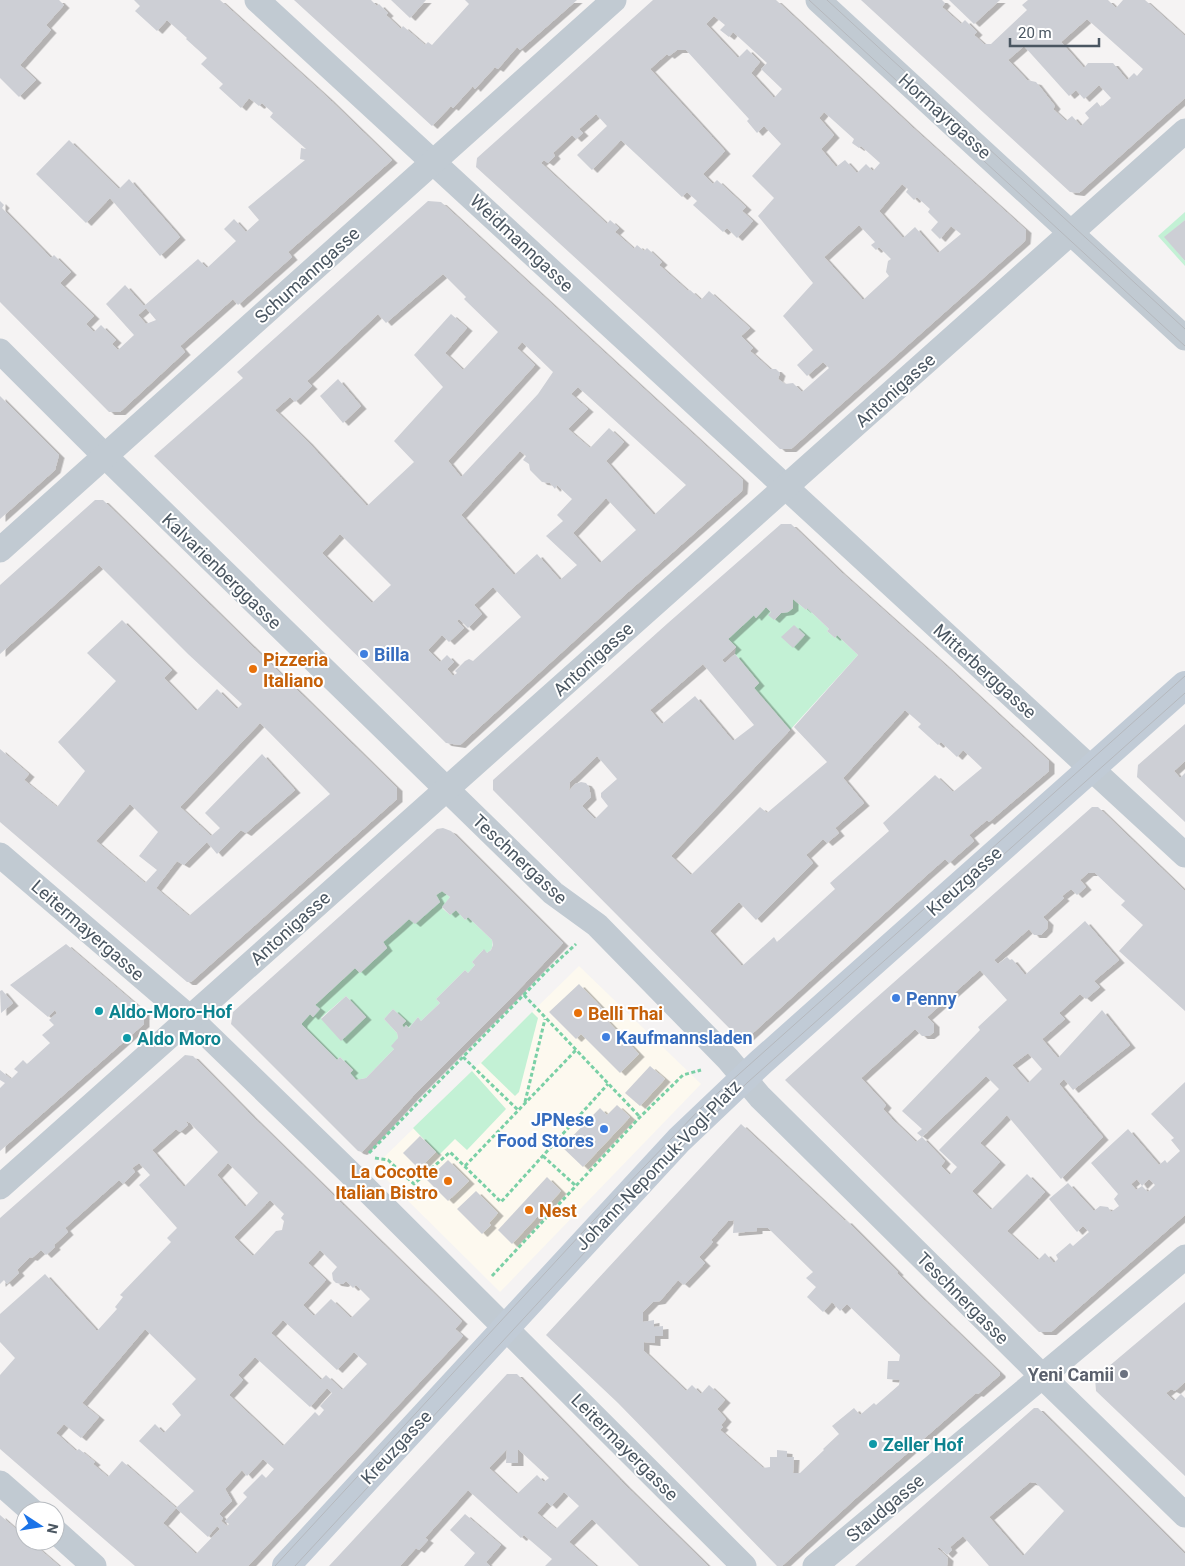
<svg xmlns="http://www.w3.org/2000/svg" width="1185" height="1566" font-family="Roboto,sans-serif">
  <style>
    .commercial { fill: #fdf9ef }
    .green { fill: #c3f1d5; fill-rule: evenodd }
    .building { fill: #cdcfd5; fill-rule: evenodd; filter: url(#shadow) }
    .lines { fill: none; stroke-linecap: round; stroke-linejoin: round }
    .path { stroke: #7ad0a6; stroke-width: 3; stroke-dasharray: 4 2.5; stroke-linecap: butt }
    .street { stroke: #c1cad2; stroke-width: 25 }
    .secondary { stroke: #c1cbd6; stroke-width: 28 }
    .tram { stroke: #b5b8bd; stroke-width: 1 }
    .shop-dot { fill: #3f7fe0; stroke: #fff; stroke-width: 2 }
    .food-dot { fill: #e8710a; stroke: #fff; stroke-width: 2 }
    .culture-dot { fill: #0f9aa8; stroke: #fff; stroke-width: 2 }
    .worship-dot { fill: #6b7280; stroke: #fff; stroke-width: 2 }
    .labels { text-anchor: middle; dominant-baseline: central; stroke-width: 4; stroke-linejoin: round; paint-order: stroke }
    .street-label { font-size: 18px; fill: #4a5661; stroke: #fff }
    .shop-label { font-size: 18px; font-weight: bold; fill: #366cbe; stroke: #fff; text-anchor: start }
    .food-label { font-size: 18px; font-weight: bold; fill: #c56008; stroke: #fff; text-anchor: start }
    .culture-label { font-size: 18px; font-weight: bold; fill: #0d838f; stroke: #fff; text-anchor: start }
    .worship-label { font-size: 18px; font-weight: bold; fill: #5b616d; stroke: #fff; text-anchor: end }
  </style>
  <defs>
    <filter id="shadow"><feDropShadow dx="5.5" dy="3" stdDeviation="0" flood-color="#0004"/></filter>
  </defs>
  <rect width="100%" height="100%" fill="#f5f3f3"/>
  <polygon class="commercial" points="579,966 701,1084 500,1292 374,1167"/>
  <g class="green">
    <polygon points="1185,212 1185,220 1165,237 1185,261 1185,266 1158,236"/>
    <polygon points="793,599 806,610 807,608 829,629 827,631 835,638 837,635 858,655 790,730 754,688 759,683 735,654 736,647 728,639 754,615 756,618 766,607 771,612 769,615 775,620 781,613 788,612 793,608"/>
    <path d="M442 891 450 897 442 908 450 915 456 910 465 920 468 917 492 940C493 946 493 949 487 953L483 950 472 962 475 965 468 973 465 970 436 999 440 1003 421 1021 418 1017 409 1028 406 1025 404 1028 402 1025 406 1021 393 1009 384 1019 397 1033 398 1038 394 1049 366 1078 356 1080 350 1073 353 1070 340 1057 337 1060 302 1025V1023L310 1014 313 1017 319 1009 315 1005 355 968 360 973 387 948 383 942 409 919 415 923 440 902 436 895ZM346 996 366 1017 341 1040 321 1018Z"/>
    <polygon points="532,1012 538,1018 519,1092 515,1096 481,1063"/>
    <polygon points="472,1071 506,1109 467,1150 455,1139 439,1155 413,1128"/>
  </g>
  <g class="building">
    <polygon points="0,0 59,0 64,5 46,25 51,30 20,65 36,80 19,97 0,78"/>
    <path d="M134 0H220L327 97 392 160 288 252 292 257 238 305 233 299 180 346 185 352 120 412H109L0 302V201L4 205 2 208 51 258 54 255 71 272 60 283 94 316 86 324 94 332 101 325 116 340 112 344 118 350 134 335 106 304 125 285 144 306 198 259 207 268 236 241 224 229 234 219 246 232 259 220 248 207 305 160 300 159 301 148 306 149 270 117 273 113 262 103 259 106 249 98 241 108 219 88 223 84 201 64 207 58 186 39 187 38 167 20 157 31 135 11 140 6ZM146 308 156 320 146 324 138 315Z"/>
    <polygon points="294,0 371,0 377,6 379,4 388,13 386,15 401,29 403,26 425,45 428,42 432,45 469,4 465,0 577,0 520,50 517,47 498,69 495,67 475,89 473,86 453,108 451,106 432,126"/>
    <polygon points="391,0 426,0 410,18"/>
    <path d="M653 0H776L912 127 1026 230 1025 241 791 449H780L653 329 476 167 477 158ZM714 16 725 25 720 30 729 37 733 32 767 63 761 69 782 89 774 98 751 73 760 62 747 49 738 58 706 24ZM677 50H686L749 119 747 121 757 133 764 126 781 144 752 176 774 198 758 216 813 283 783 316 813 350 797 365 807 376 823 362 829 368 802 392 793 383 785 384 778 379 780 373 776 369H770L750 351 753 348 741 336 750 328 709 291 701 300 690 290 688 291 659 265 662 262 647 248 644 251 637 245 634 249 615 232 619 228 610 220 607 224 541 163 544 160 548 163 555 156 553 153 572 135 576 139 583 133 579 129 596 114 607 126 577 155 592 170 621 140 682 197 687 192 697 201 693 205 723 232 727 228 737 238 753 221 742 211 746 207 717 180 713 184 703 174 725 151 650 69 667 54 669 56ZM824 112 854 139 852 143 859 148 861 146 880 163 873 171 866 164 857 173 845 160 836 167 821 149 834 135 819 118ZM902 184 908 189 906 192 914 200 917 197 930 209 928 212 938 222 931 230 940 239 951 226 961 234 938 253 915 227 903 238 879 211ZM859 225 875 242 871 245 876 250 879 247 891 259 888 261 886 272 889 276 863 300 824 257Z"/>
    <path d="M861 0H942L945 3 942 7 961 24 965 20 977 32 974 35 984 44H991L1027 10 1022 5 1028 0H1108L1116 8 1123 0H1145L1185 36V98L1079 193 1070 192ZM1087 19 1143 69 1137 76 1134 73 1127 80 1113 63H1088L1084 68 1061 42ZM1024 46 1069 96 1076 90 1084 99 1099 85 1111 98 1101 107 1097 102 1085 113 1089 118 1081 126 1072 116 1066 121 1053 109 1055 106 1036 82 1027 80 1008 60Z"/>
    <polygon points="949,0 1000,0 974,24"/>
    <polygon points="69,140 119,189 129,179 180,237 160,256 110,198 86,223 36,174"/>
    <path d="M428 201 441 202 743 480 742 491 627 593 460 745 446 743 154 456 243 378 237 372ZM443 274 466 297 464 299 498 332 463 370 445 353 467 328 451 314 414 355 443 387 394 441 414 462 367 506 307 441 275 410 290 397 295 402 312 386 307 381 378 314 386 323ZM522 342 553 372 538 394 461 477 448 461 535 365 517 348ZM578 387 686 485 654 515 606 461 624 442 609 428 590 448 568 429 588 409 571 394ZM520 451 526 456 523 460 529 464 530 470 542 482 550 483 555 489 557 485 572 499 557 515 563 521 546 536 577 565 560 580 537 554 514 575 461 515ZM606 498 636 530 600 563 573 533ZM340 534 391 585 372 603 322 553ZM493 587 521 617 473 661 469 659 465 661 455 671 457 673 453 676 447 669 454 662 447 655 440 662 428 650 442 635 449 642 464 628 457 621 459 619 468 628 482 614 474 605Z"/>
    <polygon points="1185,220 1185,261 1164,237"/>
    <polygon points="338,379 361,406 343,423 320,396"/>
    <polygon points="0,396 59,455 55,470 0,519"/>
    <path d="M95 500H103L397 788V799L191 982H187L0 822V749L29 774 24 780 57 807 85 771 58 742 116 681 87 653 122 620 172 670 164 678 196 711 217 689 237 709 242 704 188 654 99 565 0 654V585ZM260 723 330 794 189 916 156 888 177 861 184 865 207 842 217 854 241 830 246 833 295 790 262 754 205 813 220 828 211 836 180 807ZM130 804 158 832 139 856 157 870 145 883 96 841Z"/>
    <path d="M781 524H791L841 572 945 665 1049 761V771L989 822 987 820 969 835 974 841 949 863 945 859 928 874 743 1042 493 790V780L668 623ZM793 599 806 610 807 608 829 629 827 631 835 638 837 635 858 655 794 727 827 762 767 813 760 807 691 875 671 856 790 730 754 688 759 683 735 654 725 663 722 660 736 647 728 639 754 615 756 618 766 607 771 612 768 615 774 620 781 613 788 612 793 608ZM703 664 754 725 733 741 695 696 662 724 650 710ZM905 710 921 724 918 727 938 745 941 742 957 757 963 750 982 768 953 792 935 775 883 823 889 831 830 883 835 889 777 942 774 937 742 966 710 931 739 902 756 920 813 863 806 855 823 839 827 843 839 833 835 828 864 803 843 778ZM597 756 617 779 601 793V797L608 806 595 819 582 806 591 797 589 787 586 783 581 782 575 784 569 791 570 782Z"/>
    <polygon points="794,625 805,635 793,648 781,637"/>
    <polygon points="1185,724 1185,761 1174,771 1180,778 1185,773 1185,822 1137,777 1138,765"/>
    <path d="M1092 807H1098L1185 891V1011L1119 951 1143 925 1121 905 1125 901 1116 893 1095 873H1088L1080 880 1086 887 1077 895 1071 889 1062 896 1064 898 1043 917 1048 922 1047 929 1041 935H1034L1029 929 994 960 998 964 1007 957 1010 960 1012 959 1025 975 1085 921 1119 960 1094 981 1100 987 1086 999 1080 994 1059 1013 1065 1019 1042 1039 1058 1058 1102 1010 1130 1045 1073 1090 1064 1079 1059 1084 1103 1137 1061 1179 1007 1115 980 1143 1000 1162 972 1191 991 1210 1027 1174 1045 1192 1007 1231 1038 1260 1045 1253 1054 1263 1058 1259 1056 1255 1070 1243 1073 1246 1089 1232 1083 1226 1077 1232 1049 1199 1068 1183 1094 1211 1100 1206 1108 1207 1111 1212 1119 1206 1114 1199 1118 1194 1091 1163 1128 1129 1159 1165 1165 1160 1167 1163 1180 1151 1171 1140 1174 1138 1151 1114 1185 1082V1215L1051 1332H1039L785 1080 858 1014ZM980 970 1007 1000 978 1027 980 1030 902 1111 922 1129 917 1133 922 1137 986 1076 999 1089 939 1150 957 1167 950 1175 941 1166 945 1161 922 1137 916 1142 893 1120 883 1109 886 1105 861 1078 915 1029 922 1036H929L934 1032V1024L927 1017ZM1028 1053 1042 1069 1028 1083 1012 1065ZM1137 1179 1142 1186 1149 1179 1155 1185 1148 1192 1142 1186 1136 1190 1131 1184Z"/>
    <path d="M443 828 451 831 563 943 509 1000 414 1095 362 1152 358 1151 231 1024 233 1012 437 829ZM442 891 450 897 442 907 450 915 456 910 465 920 468 917 492 940 493 945 491 950 487 953 484 949 472 962 475 965 468 973 465 970 436 999 440 1003 421 1021 418 1017 409 1028 406 1025 404 1028 402 1025 406 1021 393 1009 384 1019 397 1033 398 1038 391 1046 394 1049 366 1078 356 1080 350 1073 353 1070 340 1057 337 1060 302 1025V1023L310 1014 313 1017 320 1009 315 1005 355 968 360 973 387 948 383 942 398 929 409 919 415 924 440 902 436 895Z"/>
    <polygon points="66,944 144,1011 144,1024 0,1151 0,1088 5,1083 0,1080 0,1070 11,1079 18,1072 14,1069 23,1060 27,1064 50,1043 42,1035 54,1025 49,1020 57,1013 55,1010 48,1017 10,985"/>
    <polygon points="579,984 604,1010 600,1013 639,1054 620,1073 581,1034 576,1039 549,1012"/>
    <polygon points="2,990 13,1003 1,1013 0,991"/>
    <polygon points="346,996 366,1017 341,1041 321,1019"/>
    <path d="M185 1055 193 1056 253 1117 462 1321 455 1329 463 1336 248 1566H135L0 1449V1375L15 1358 0 1342V1314L45 1274 97 1331 117 1309 115 1307 123 1297 120 1295 171 1242 167 1238 177 1228 139 1185 150 1175 139 1163 132 1168 135 1172 123 1184 119 1180 65 1228 68 1232 54 1245 55 1247 46 1255 41 1250 32 1258 30 1257 17 1270 19 1273 7 1284 4 1280 0 1284V1218ZM186 1121 190 1123 218 1152 184 1187 152 1150 176 1129 180 1132 188 1125ZM228 1163 258 1193 245 1207 217 1175ZM270 1200 284 1214 281 1218 284 1221 282 1230 276 1231 253 1256 234 1237ZM320 1250 337 1267 332 1273 333 1280 336 1283 343 1284 346 1281 353 1288 356 1285 370 1299 351 1318 331 1299 314 1316 303 1305 326 1280 308 1263ZM283 1320 337 1370 354 1352 367 1364 342 1390 326 1375 321 1380 271 1333ZM145 1329 196 1379 172 1404 181 1415 164 1433 155 1424 139 1441 194 1491 176 1508 208 1537 217 1526 220 1529 196 1554 163 1523 176 1508 122 1461 108 1477 93 1464 95 1462 79 1449 76 1451 56 1433 64 1424 81 1438 99 1417 82 1403ZM255 1357 310 1407 327 1388 332 1393 320 1406 324 1410 319 1416 315 1412 283 1446 229 1395 243 1380 238 1375ZM263 1459 274 1469 266 1478 262 1474 243 1493 247 1497 225 1521 229 1524 227 1526 221 1521 223 1518 219 1514 232 1501 225 1489 242 1470 247 1476Z"/>
    <polygon points="650,1066 665,1079 640,1106 625,1093"/>
    <polygon points="617,1105 630,1117 583,1167 562,1147 600,1108 607,1115"/>
    <path d="M741 1124 845 1221 846 1220 898 1272 897 1273 922 1298 1000 1373V1375L978 1394 976 1393 855 1499 782 1566H777L618 1403 546 1335ZM734 1220 733 1233 757 1231V1228H768L813 1272 806 1278 816 1287 807 1297 823 1312 832 1302 840 1311 847 1304 900 1355 899 1361H888L887 1379 900 1380 899 1385 876 1405 874 1403 860 1415 854 1408 832 1426 839 1434 823 1449 824 1450 800 1473H793L794 1457H787V1451L777 1450V1457H770V1467L763 1468 720 1430 723 1427 721 1425 726 1419 717 1409 725 1400 709 1385 701 1394 692 1385 686 1391 644 1351V1342L655 1343V1336H663V1326L654 1327V1320L643 1322V1312L653 1302 660 1301 678 1280 684 1285 705 1263 699 1257 713 1242 711 1240 728 1221Z"/>
    <polygon points="420,1136 436,1152 419,1169 403,1153"/>
    <polygon points="448,1160 469,1181 448,1201 427,1180"/>
    <polygon points="547,1177 561,1191 512,1244 498,1230"/>
    <polygon points="476,1191 498,1213 489,1223 491,1225 482,1234 457,1209"/>
    <polygon points="1185,1302 1185,1382 1175,1391 1171,1389 1166,1393 1174,1401 1181,1394 1185,1398 1185,1476 1096,1391 1095,1378"/>
    <path d="M507 1374H517L625 1485 708 1566H639L592 1519 569 1542 596 1566H545L552 1559 524 1535 521 1538 468 1490 425 1538 428 1540 419 1550 416 1548 400 1566H329ZM507 1449 506 1463H518V1449L549 1478 544 1482 537 1475 517 1494 489 1468ZM564 1492 579 1506 556 1529 537 1513 547 1502 551 1506Z"/>
    <path d="M1034 1408H1038L1185 1554V1566H989L963 1536 950 1547 952 1550 947 1555 940 1548H937L948 1558 947 1566H855ZM1030 1482 1036 1483 1064 1511 1023 1556 989 1517Z"/>
    <polygon points="465,1514 501,1545 486,1562 490,1566 464,1566 475,1553 450,1530"/>
    <polygon points="0,1515 25,1537 25,1541 30,1541 59,1566 0,1566"/>
  </g>
  <g class="lines">
    <g class="path">
      <polyline points="524,995 640,1117"/>
      <polyline points="463,1057 518,1110"/>
      <polyline points="525,1102 545,1019"/>
      <polyline points="369,1153 547,971 576,944"/>
      <polyline points="543,1156 576,1186"/>
      <polyline points="375,1158 388,1160 414,1184 450,1152 501,1202 608,1084"/>
      <polyline points="465,1166 576,1050"/>
      <polyline points="492,1276 640,1117 683,1075 701,1070"/>
    </g>
    <g class="street">
      <polyline points="257,0 1185,855"/>
      <polyline points="818,0 1185,338"/>
      <polyline points="0,351 105,456 553,893 597,925 728,1059 760,1097 1043,1377 1185,1515"/>
      <polyline points="0,550 614,0"/>
      <polyline points="0,855 189,1017 350,1173 744,1566"/>
      <polyline points="0,1187 1185,131"/>
      <polyline points="0,1483 32,1511"/>
      <polyline points="55,1531 94,1566"/>
      <polyline points="815,1566 1185,1257"/>
    </g>
    <polyline class="secondary" points="286,1566 679,1140 761,1062 1185,685"/>
    <g class="tram">
      <polyline points="809,0 1185,346"/>
      <polyline points="827,0 1185,329"/>
      <polyline points="275,1566 617,1195 701,1108 1185,676"/>
      <polyline points="295,1566 695,1133 748,1082 1185,693"/>
    </g>
  </g>
  <g class="shop-dot">
    <circle cx="364" cy="654" r="5"/>
    <circle cx="896" cy="998" r="5"/>
    <circle cx="606" cy="1037" r="5"/>
    <circle cx="604" cy="1129" r="5"/>
  </g>
  <g class="food-dot">
    <circle cx="253" cy="669" r="5"/>
    <circle cx="578" cy="1013" r="5"/>
    <circle cx="448" cy="1181" r="5"/>
    <circle cx="529" cy="1210" r="5"/>
  </g>
  <g class="culture-dot">
    <circle cx="99" cy="1011" r="5"/>
    <circle cx="127" cy="1038" r="5"/>
    <circle cx="873" cy="1444" r="5"/>
  </g>
  <circle class="worship-dot" cx="1124" cy="1374" r="5"/>
  <g class="labels">
    <g class="street-label">
      <text transform="translate(945 116) rotate(42)">Hormayrgasse</text>
      <text transform="translate(522 243) rotate(43)">Weidmanngasse</text>
      <text transform="translate(307 275) rotate(-42)">Schumanngasse</text>
      <text transform="translate(895 390) rotate(-42)">Antonigasse</text>
      <text transform="translate(222 571) rotate(44)">Kalvarienberggasse</text>
      <text transform="translate(593 659) rotate(-42)">Antonigasse</text>
      <text transform="translate(985 671) rotate(42)">Mitterberggasse</text>
      <text transform="translate(520 859) rotate(43)">Teschnergasse</text>
      <text transform="translate(964 881) rotate(-42)">Kreuzgasse</text>
      <text transform="translate(290 928) rotate(-42)">Antonigasse</text>
      <text transform="translate(88 930) rotate(41)">Leitermayergasse</text>
      <text transform="translate(658 1165) rotate(-46)">Johann-Nepomuk-Vogl-Platz</text>
      <text transform="translate(963 1298) rotate(45)">Teschnergasse</text>
      <text transform="translate(396 1447) rotate(-47)">Kreuzgasse</text>
      <text transform="translate(625 1447) rotate(45)">Leitermayergasse</text>
      <text transform="translate(885 1508) rotate(-40)">Staudgasse</text>
    </g>
    <g class="shop-label">
      <text x="374" y="654">Billa</text>
      <text x="906" y="998">Penny</text>
      <text x="616" y="1037">Kaufmannsladen</text>
      <text x="594" y="1119" text-anchor="end">JPNese<tspan x="594" dy="21">Food Stores</tspan></text>
    </g>
    <g class="food-label">
      <text x="263" y="659">Pizzeria<tspan x="263" dy="21">Italiano</tspan></text>
      <text x="588" y="1013">Belli Thai</text>
      <text x="438" y="1171" text-anchor="end">La Cocotte<tspan x="438" dy="21">Italian Bistro</tspan></text>
      <text x="539" y="1210">Nest</text>
    </g>
    <g class="culture-label">
      <text x="109" y="1011">Aldo-Moro-Hof</text>
      <text x="137" y="1038">Aldo Moro</text>
      <text x="883" y="1444">Zeller Hof</text>
    </g>
    <g class="worship-label">
      <text x="1114" y="1374">Yeni Camii</text>
    </g>
  </g>
  <g transform="translate(40 1526) rotate(102)"><circle r="24" fill="#ffffff" stroke="#b7bbc0"/>
  <path d="M0-4L9 19L0 12L-9 19Z" fill="#1a73e8"/>
  <text y="-8" font-size="14" font-weight="bold" text-anchor="middle" fill="#4a5661">N</text>
  </g>
  <path d="M1010 38v8h89v-8" fill="none" stroke="#4a5661" stroke-width="2.5"/>
  <text x="1018" y="38" font-size="15" fill="#4a5661" stroke="#ffffff" stroke-width="4" paint-order="stroke">20 m</text>
</svg>
